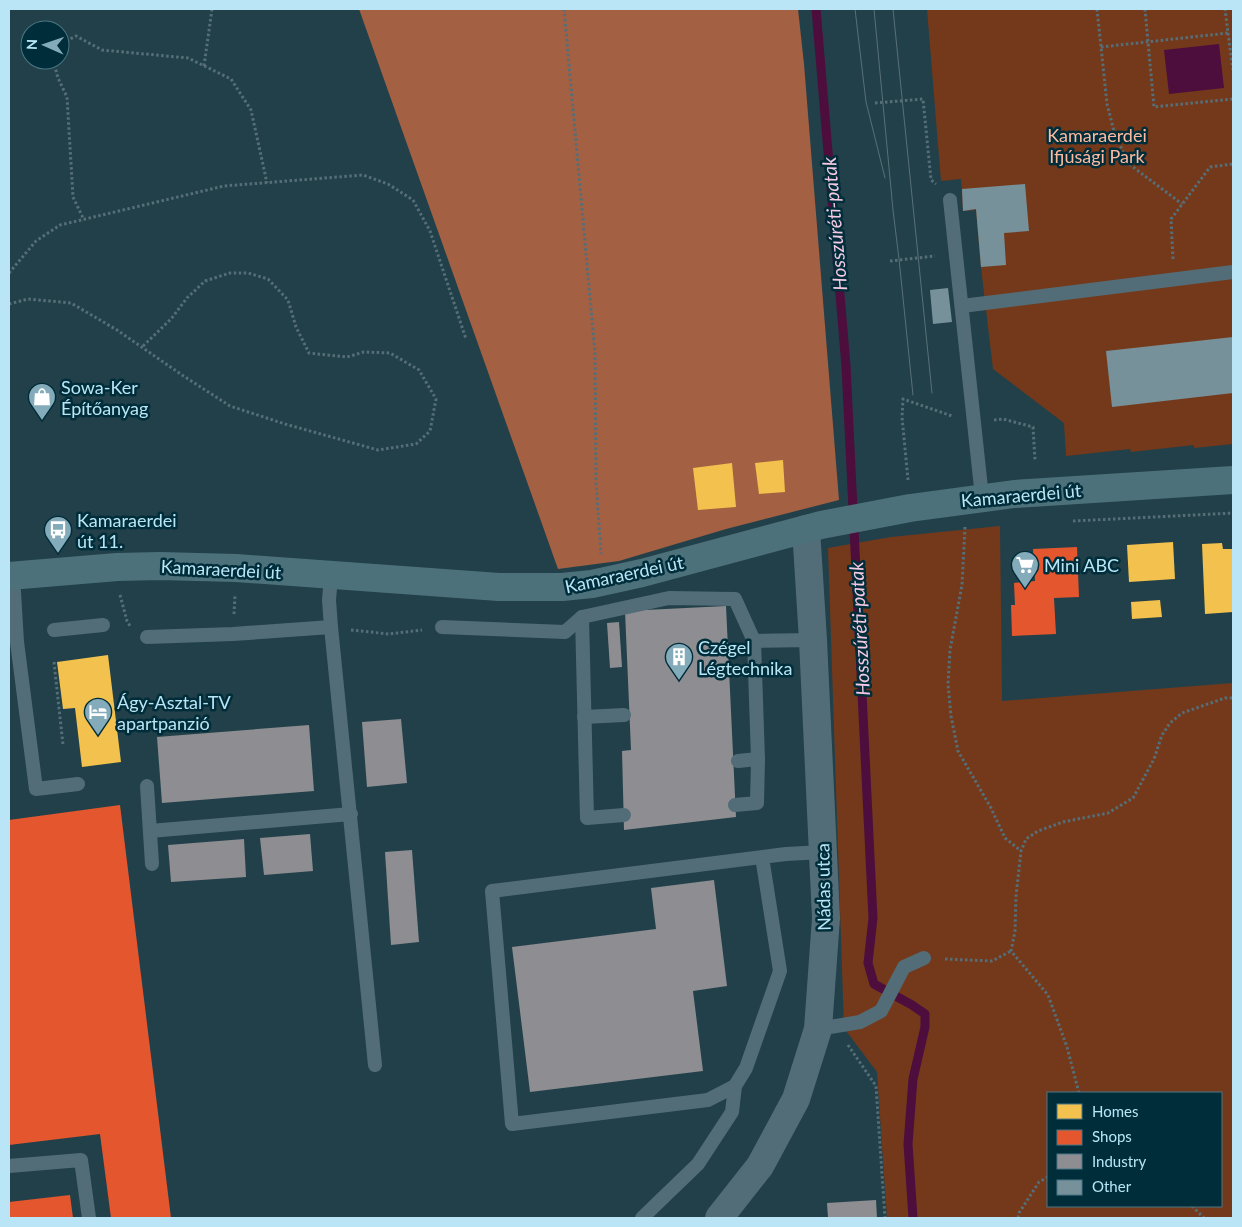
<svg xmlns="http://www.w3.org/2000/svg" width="1242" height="1227" font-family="Lato,sans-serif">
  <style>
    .green { fill: #74391b; fill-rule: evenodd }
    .forest { fill: #a36043 }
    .water { fill: #4d0d3d }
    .homes { fill: #f2c14e }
    .shops { fill: #e4572e }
    .industry { fill: #8d8d92 }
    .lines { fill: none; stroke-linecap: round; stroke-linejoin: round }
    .stream { stroke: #4d0d3d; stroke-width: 9 }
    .building { fill: #76919a }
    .path { stroke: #566e77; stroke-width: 3; stroke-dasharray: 2.5 2.5; stroke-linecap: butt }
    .lane { stroke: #526d77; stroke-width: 14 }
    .street { stroke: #526d77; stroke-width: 28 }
    .secondary { stroke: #4d717b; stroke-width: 28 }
    .tram { stroke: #587078; stroke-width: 1 }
    .labels { text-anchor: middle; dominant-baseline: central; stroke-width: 5; stroke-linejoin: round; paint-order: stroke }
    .park-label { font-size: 18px; fill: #feba9f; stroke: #002d3a }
    .poi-label { font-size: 18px; fill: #b9e5f6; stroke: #002d3a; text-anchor: start }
    .street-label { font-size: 18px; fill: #b9e5f6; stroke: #002d3a }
    .water-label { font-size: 19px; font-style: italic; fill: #f6cae3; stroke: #002d3a }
  </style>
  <rect width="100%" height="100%" fill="#224049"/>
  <g class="green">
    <polygon points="927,9 1233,9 1233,444 1194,448 1194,445 1131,452 1130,449 1066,456 1064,423 993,369 981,267 976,210 963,211 961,179 941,181"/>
    <path d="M1000 526 1002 701 1233 683V1218H887L877 1072 844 1028 828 548 891 537ZM1048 1093H1221V1206H1048Z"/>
  </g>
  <polygon class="forest" points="359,9 798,9 804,64 839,500 726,529 619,561 558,569"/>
  <polygon class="water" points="1219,44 1224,88 1169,94 1164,50"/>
  <g class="homes">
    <polygon points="783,460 785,492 759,494 755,463"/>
    <polygon points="732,463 736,507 698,510 693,468"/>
    <polygon points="1173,542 1175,579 1129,582 1127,545"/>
    <polygon points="1222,543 1223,549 1233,549 1233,612 1205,614 1202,544"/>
    <polygon points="1160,600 1162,617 1132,619 1131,602"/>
    <polygon points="108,655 121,762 82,767 75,708 63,709 57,662"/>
  </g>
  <g class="shops">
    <polygon points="1077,547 1079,597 1054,598 1056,634 1012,636 1011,605 1015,605 1014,583 1035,581 1033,549"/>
    <polygon points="120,805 171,1218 111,1218 100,1134 9,1145 9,820"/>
    <polygon points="70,1195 73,1218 9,1218 9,1202"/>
  </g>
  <g class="industry">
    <polygon points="726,606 736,817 624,830 622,751 631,750 625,611"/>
    <polygon points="619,622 622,667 610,668 607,623"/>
    <polygon points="401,719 407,783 367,787 362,722"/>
    <polygon points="309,725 314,791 162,803 157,737"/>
    <polygon points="310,834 313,871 264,875 260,838"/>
    <polygon points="244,839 246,877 171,882 168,845"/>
    <polygon points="412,850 419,942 391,945 385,852"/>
    <polygon points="714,880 727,986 693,991 703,1071 530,1092 512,947 656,929 651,888"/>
    <polygon points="876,1200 877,1218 828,1218 827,1203"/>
  </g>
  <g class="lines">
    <polyline class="stream" points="816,9 846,366 873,918 868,963 874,984 912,1005 925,1014 925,1027 913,1079 908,1144 913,1218"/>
  </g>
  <g class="building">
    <polygon points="1025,184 1029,231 1004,233 1006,265 981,267 976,209 963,211 962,189"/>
    <polygon points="948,288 952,322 933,324 930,290"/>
    <polygon points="1233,337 1233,393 1112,407 1106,351"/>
  </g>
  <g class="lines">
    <g class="path">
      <polyline points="564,9 595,353 596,481 601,554"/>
      <polyline points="1097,9 1107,104 1115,135 1129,164 1182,204"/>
      <polyline points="1145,9 1154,107 1233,99"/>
      <polyline points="1228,33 1233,70"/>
      <polyline points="1101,47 1228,33 1225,9"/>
      <polyline points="60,48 62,43 76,36 102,50 188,58 231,79 251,110 267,183"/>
      <polyline points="55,60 54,63 58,78 67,97 73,197 84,220"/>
      <polyline points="204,66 212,9"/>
      <polyline points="875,103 923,99 931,180 936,184"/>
      <polyline points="1173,259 1171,219 1210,167 1233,164"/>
      <polyline points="890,261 935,256"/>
      <polyline points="9,273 36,241 60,225 224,186 363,175 388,184 413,200 430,231 466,339"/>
      <polyline points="9,304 28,299 71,303 117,330 182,375 230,406 285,424 378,450 416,444 430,431 436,399 419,370 390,353 364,352 347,357 309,353 296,327 288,300 268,279 248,273 230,273 205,281 187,298 171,319 142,347"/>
      <polyline points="994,420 1003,419 1033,427 1035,460"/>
      <polyline points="908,480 902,417 903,399 952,416"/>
      <polyline points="1073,521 1233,513"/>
      <polyline points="965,527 962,585 950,650 948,684 951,716 958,751 991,808 1005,838 1021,851"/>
      <polyline points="120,595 127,621 130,626"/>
      <polyline points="234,614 235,595"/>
      <polyline points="351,630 389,634 422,630"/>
      <polyline points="54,662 63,745"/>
      <polyline points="945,959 992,961 1011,951"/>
      <polyline points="848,1045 876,1086 885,1218"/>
      <polyline points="1079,1093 1067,1047 1048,995 1011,951 1015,931 1016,896 1021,851 1026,839 1038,831 1063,822 1108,813 1133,798 1154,759 1162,735 1170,723 1182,713 1225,698 1233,698"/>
      <polyline points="1192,1206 1204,1218"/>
      <polyline points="1018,1218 1019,1213 1039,1182 1048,1177"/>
    </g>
    <g class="lane">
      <polyline points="950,200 982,497"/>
      <polyline points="962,306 1233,272"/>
      <polyline points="13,575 17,642 36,789 78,784"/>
      <polyline points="331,576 329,600 331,627 375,1065"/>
      <polyline points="582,617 587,818 624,815"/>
      <polyline points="442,627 565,632 582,617 669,598 735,599 754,641 813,640"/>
      <polyline points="54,630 103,625"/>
      <polyline points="147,637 233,634 331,627"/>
      <polyline points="584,717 624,715"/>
      <polyline points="738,761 758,759 754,641"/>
      <polyline points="147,786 152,864"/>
      <polyline points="735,805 757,803 758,759"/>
      <polyline points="150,831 351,814"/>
      <polyline points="762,857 780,971 746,1068 735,1086 708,1100 512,1124 492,891 786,854 823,852"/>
      <polyline points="818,1029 860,1022 881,1011 904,967 924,958"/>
      <polyline points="9,1166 81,1160 89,1218"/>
      <polyline points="642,1218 698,1164 732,1112 735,1086"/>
    </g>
    <polyline class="street" points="719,1218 760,1166 796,1099 818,1029 826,918 813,640 806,529"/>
    <polyline class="secondary" points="9,576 117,567 160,566 236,568 499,587 562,587 592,584 642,573 821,525 910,508 1014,494 1233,480"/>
    <g class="tram">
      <polyline points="855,9 866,102 885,178"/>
      <polyline points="874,9 893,210 899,259 913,395"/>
      <polyline points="893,9 932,393"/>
    </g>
  </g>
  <defs>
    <symbol id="shop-pin" viewBox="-11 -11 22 30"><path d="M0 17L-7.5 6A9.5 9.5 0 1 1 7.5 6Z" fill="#84abb9" stroke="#002d3a"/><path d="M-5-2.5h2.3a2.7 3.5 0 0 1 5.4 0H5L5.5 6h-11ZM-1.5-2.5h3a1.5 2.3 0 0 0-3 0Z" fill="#fff"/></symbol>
    <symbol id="bus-pin" viewBox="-11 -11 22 30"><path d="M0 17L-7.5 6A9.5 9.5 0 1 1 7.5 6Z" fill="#84abb9" stroke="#002d3a"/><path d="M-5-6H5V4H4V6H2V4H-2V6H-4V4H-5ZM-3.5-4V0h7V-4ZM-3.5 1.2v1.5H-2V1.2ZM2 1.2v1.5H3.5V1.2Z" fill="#fff"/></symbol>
    <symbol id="supermarket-pin" viewBox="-11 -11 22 30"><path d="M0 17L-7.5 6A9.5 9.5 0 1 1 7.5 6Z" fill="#84abb9" stroke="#002d3a"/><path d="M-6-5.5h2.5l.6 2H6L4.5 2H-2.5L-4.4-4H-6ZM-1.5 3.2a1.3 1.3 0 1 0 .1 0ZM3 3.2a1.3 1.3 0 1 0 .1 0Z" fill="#fff"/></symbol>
    <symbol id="building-pin" viewBox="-11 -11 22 30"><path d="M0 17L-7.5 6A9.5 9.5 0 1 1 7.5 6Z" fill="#84abb9" stroke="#002d3a"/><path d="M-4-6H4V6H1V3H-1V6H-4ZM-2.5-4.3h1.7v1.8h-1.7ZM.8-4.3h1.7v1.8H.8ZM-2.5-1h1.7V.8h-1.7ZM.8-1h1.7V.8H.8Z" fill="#fff"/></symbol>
    <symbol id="hotel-pin" viewBox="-11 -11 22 30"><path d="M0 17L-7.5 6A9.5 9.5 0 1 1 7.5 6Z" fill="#84abb9" stroke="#002d3a"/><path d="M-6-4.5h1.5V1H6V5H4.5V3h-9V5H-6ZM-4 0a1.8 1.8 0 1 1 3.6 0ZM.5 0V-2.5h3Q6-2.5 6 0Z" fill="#fff"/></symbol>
  </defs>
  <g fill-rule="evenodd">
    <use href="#shop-pin" x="26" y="381" width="32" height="43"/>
    <use href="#bus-pin" x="42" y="514" width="32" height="43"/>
    <use href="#supermarket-pin" x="1009" y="549" width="32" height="43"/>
    <use href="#building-pin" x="663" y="641" width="32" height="43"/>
    <use href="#hotel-pin" x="82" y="696" width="32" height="43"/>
  </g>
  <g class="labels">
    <g class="park-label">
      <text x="1097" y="135">Kamaraerdei<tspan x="1097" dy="21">Ifjúsági Park</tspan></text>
    </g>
    <g class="poi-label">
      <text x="61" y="387">Sowa-Ker<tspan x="61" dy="21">Építőanyag</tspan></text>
      <text x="77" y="520">Kamaraerdei<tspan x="77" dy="21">út 11.</tspan></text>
      <text x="1044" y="565">Mini ABC</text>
      <text x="698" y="647">Czégel<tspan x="698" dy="21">Légtechnika</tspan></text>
      <text x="117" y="702">Ágy-Asztal-TV<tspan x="117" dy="21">apartpanzió</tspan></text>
    </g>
    <g class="street-label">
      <text transform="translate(1021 495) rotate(-5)">Kamaraerdei út</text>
      <text transform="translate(221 569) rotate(3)">Kamaraerdei út</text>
      <text transform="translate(624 574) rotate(-12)">Kamaraerdei út</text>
      <text transform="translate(823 887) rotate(-91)">Nádas utca</text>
    </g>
    <g class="water-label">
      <text transform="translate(834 224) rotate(-95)">Hosszúréti-patak</text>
      <text transform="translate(859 629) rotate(-93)">Hosszúréti-patak</text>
    </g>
  </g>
  <rect width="1242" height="1227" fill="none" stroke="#b9e5f6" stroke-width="20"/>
  <rect x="1047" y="1092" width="175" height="115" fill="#002d3a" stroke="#4a7785"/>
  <rect x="1057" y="1104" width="25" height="15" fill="#f2c14e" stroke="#4a7785"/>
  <text x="1092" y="1117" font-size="15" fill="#b9e5f6">Homes</text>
  <rect x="1057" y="1130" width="25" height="15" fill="#e4572e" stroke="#4a7785"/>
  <text x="1092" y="1142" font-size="15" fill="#b9e5f6">Shops</text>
  <rect x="1057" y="1154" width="25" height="15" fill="#8d8d92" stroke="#4a7785"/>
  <text x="1092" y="1167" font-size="15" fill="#b9e5f6">Industry</text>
  <rect x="1057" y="1180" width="25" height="15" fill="#76919a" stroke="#4a7785"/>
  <text x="1092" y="1192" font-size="15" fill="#b9e5f6">Other</text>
  <g transform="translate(45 45) rotate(272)"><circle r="24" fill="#002d3a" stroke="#4a7785"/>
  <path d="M0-4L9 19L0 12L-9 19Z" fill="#84abb9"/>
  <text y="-8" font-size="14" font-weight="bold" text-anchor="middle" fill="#b9e5f6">N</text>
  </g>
</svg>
